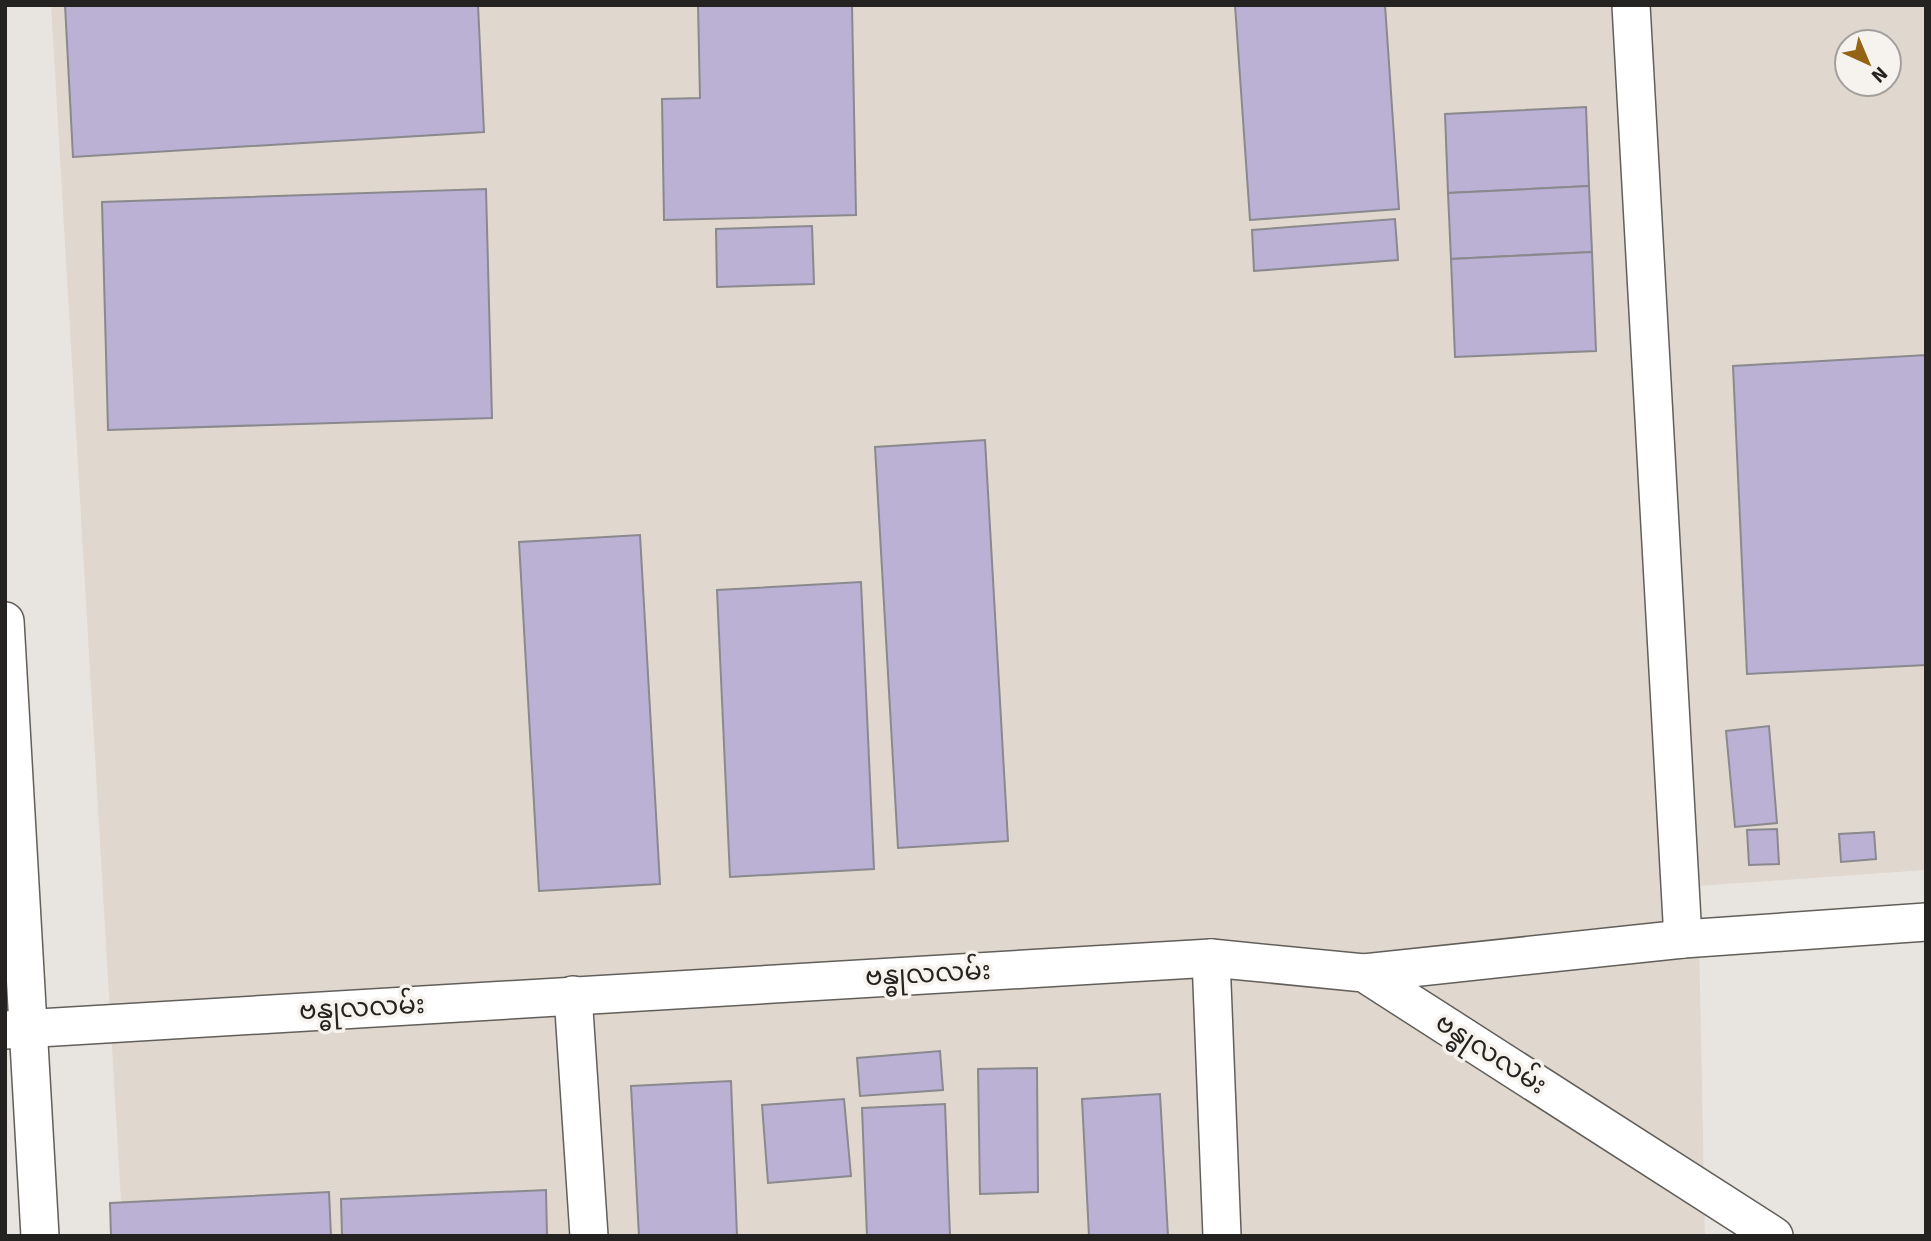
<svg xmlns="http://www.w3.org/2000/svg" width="1931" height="1241" font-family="Signika,'Noto Sans Myanmar',sans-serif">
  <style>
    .built { fill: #e0d8ce; fill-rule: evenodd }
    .building { fill: #bab1d5; stroke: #8a898e; stroke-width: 2 }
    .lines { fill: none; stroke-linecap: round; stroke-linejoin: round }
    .minor-casing { stroke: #625f5b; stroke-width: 40 }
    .minor { stroke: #fff; stroke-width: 37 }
    .labels { text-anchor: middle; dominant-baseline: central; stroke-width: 7; stroke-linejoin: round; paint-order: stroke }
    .street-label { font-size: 26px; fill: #252322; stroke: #f6f2ed }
  </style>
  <rect width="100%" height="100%" fill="#e8e5e0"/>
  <path class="built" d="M51 5H1926V870L1698 886 1705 1236H123ZM1847 42H1889V84H1847Z"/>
  <g class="building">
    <polygon points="65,5 478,5 484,132 73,157"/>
    <polygon points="698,5 852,5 856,215 664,220 662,99 700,98"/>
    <polygon points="1235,5 1385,5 1399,209 1250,220"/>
    <polygon points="1586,107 1589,186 1448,193 1445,114"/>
    <polygon points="1589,186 1592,252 1451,259 1448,193"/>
    <polygon points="486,189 492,418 108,430 102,202"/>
    <polygon points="1395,219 1398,260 1254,271 1252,230"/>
    <polygon points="812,226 814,284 717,287 716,229"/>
    <polygon points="1592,252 1596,351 1455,357 1451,259"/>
    <polygon points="1926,355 1926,665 1747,674 1733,366"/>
    <polygon points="985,440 1008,841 898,848 875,447"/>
    <polygon points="640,535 660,884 539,891 519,542"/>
    <polygon points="861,582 874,869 730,877 717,590"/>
    <polygon points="1769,726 1777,823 1735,827 1726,731"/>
    <polygon points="1777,829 1779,864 1749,865 1747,830"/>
    <polygon points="1874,832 1876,859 1841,862 1839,834"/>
    <polygon points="940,1051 943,1090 860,1096 857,1058"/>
    <polygon points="1037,1068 1038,1192 980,1194 978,1069"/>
    <polygon points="731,1081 737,1236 639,1236 631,1086"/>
    <polygon points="1160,1094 1168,1236 1089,1236 1082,1099"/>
    <polygon points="844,1099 851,1176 768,1183 762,1105"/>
    <polygon points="945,1104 950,1236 867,1236 862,1108"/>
    <polygon points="546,1190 547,1236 342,1236 341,1199"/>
    <polygon points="329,1192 331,1236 111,1236 110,1203"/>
  </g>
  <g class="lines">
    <defs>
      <g id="minor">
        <polyline points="1631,5 1683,939"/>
        <polyline points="5,621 40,1236"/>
        <polyline points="1211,958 1222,1236"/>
        <polyline points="1364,973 1683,939 1926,922"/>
        <polyline points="573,995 589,1236"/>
        <polyline points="5,1030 1211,958 1364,973 1774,1236"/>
      </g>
    </defs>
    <use href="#minor" class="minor-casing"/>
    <use href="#minor" class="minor"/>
  </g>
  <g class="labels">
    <g class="street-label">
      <text transform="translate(928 974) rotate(-3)">ဗန္ဓုလလမ်း</text>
      <text transform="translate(362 1008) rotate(-3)">ဗန္ဓုလလမ်း</text>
      <text transform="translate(1491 1054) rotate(33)">ဗန္ဓုလလမ်း</text>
    </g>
  </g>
  <rect width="1931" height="1241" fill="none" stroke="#252322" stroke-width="14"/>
  <g transform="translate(1868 63) rotate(136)"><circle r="33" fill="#f6f2ed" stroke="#a29f9c" stroke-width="2"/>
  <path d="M0-5L12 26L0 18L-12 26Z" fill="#946414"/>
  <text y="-10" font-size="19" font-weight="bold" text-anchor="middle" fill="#252322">N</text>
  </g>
</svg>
